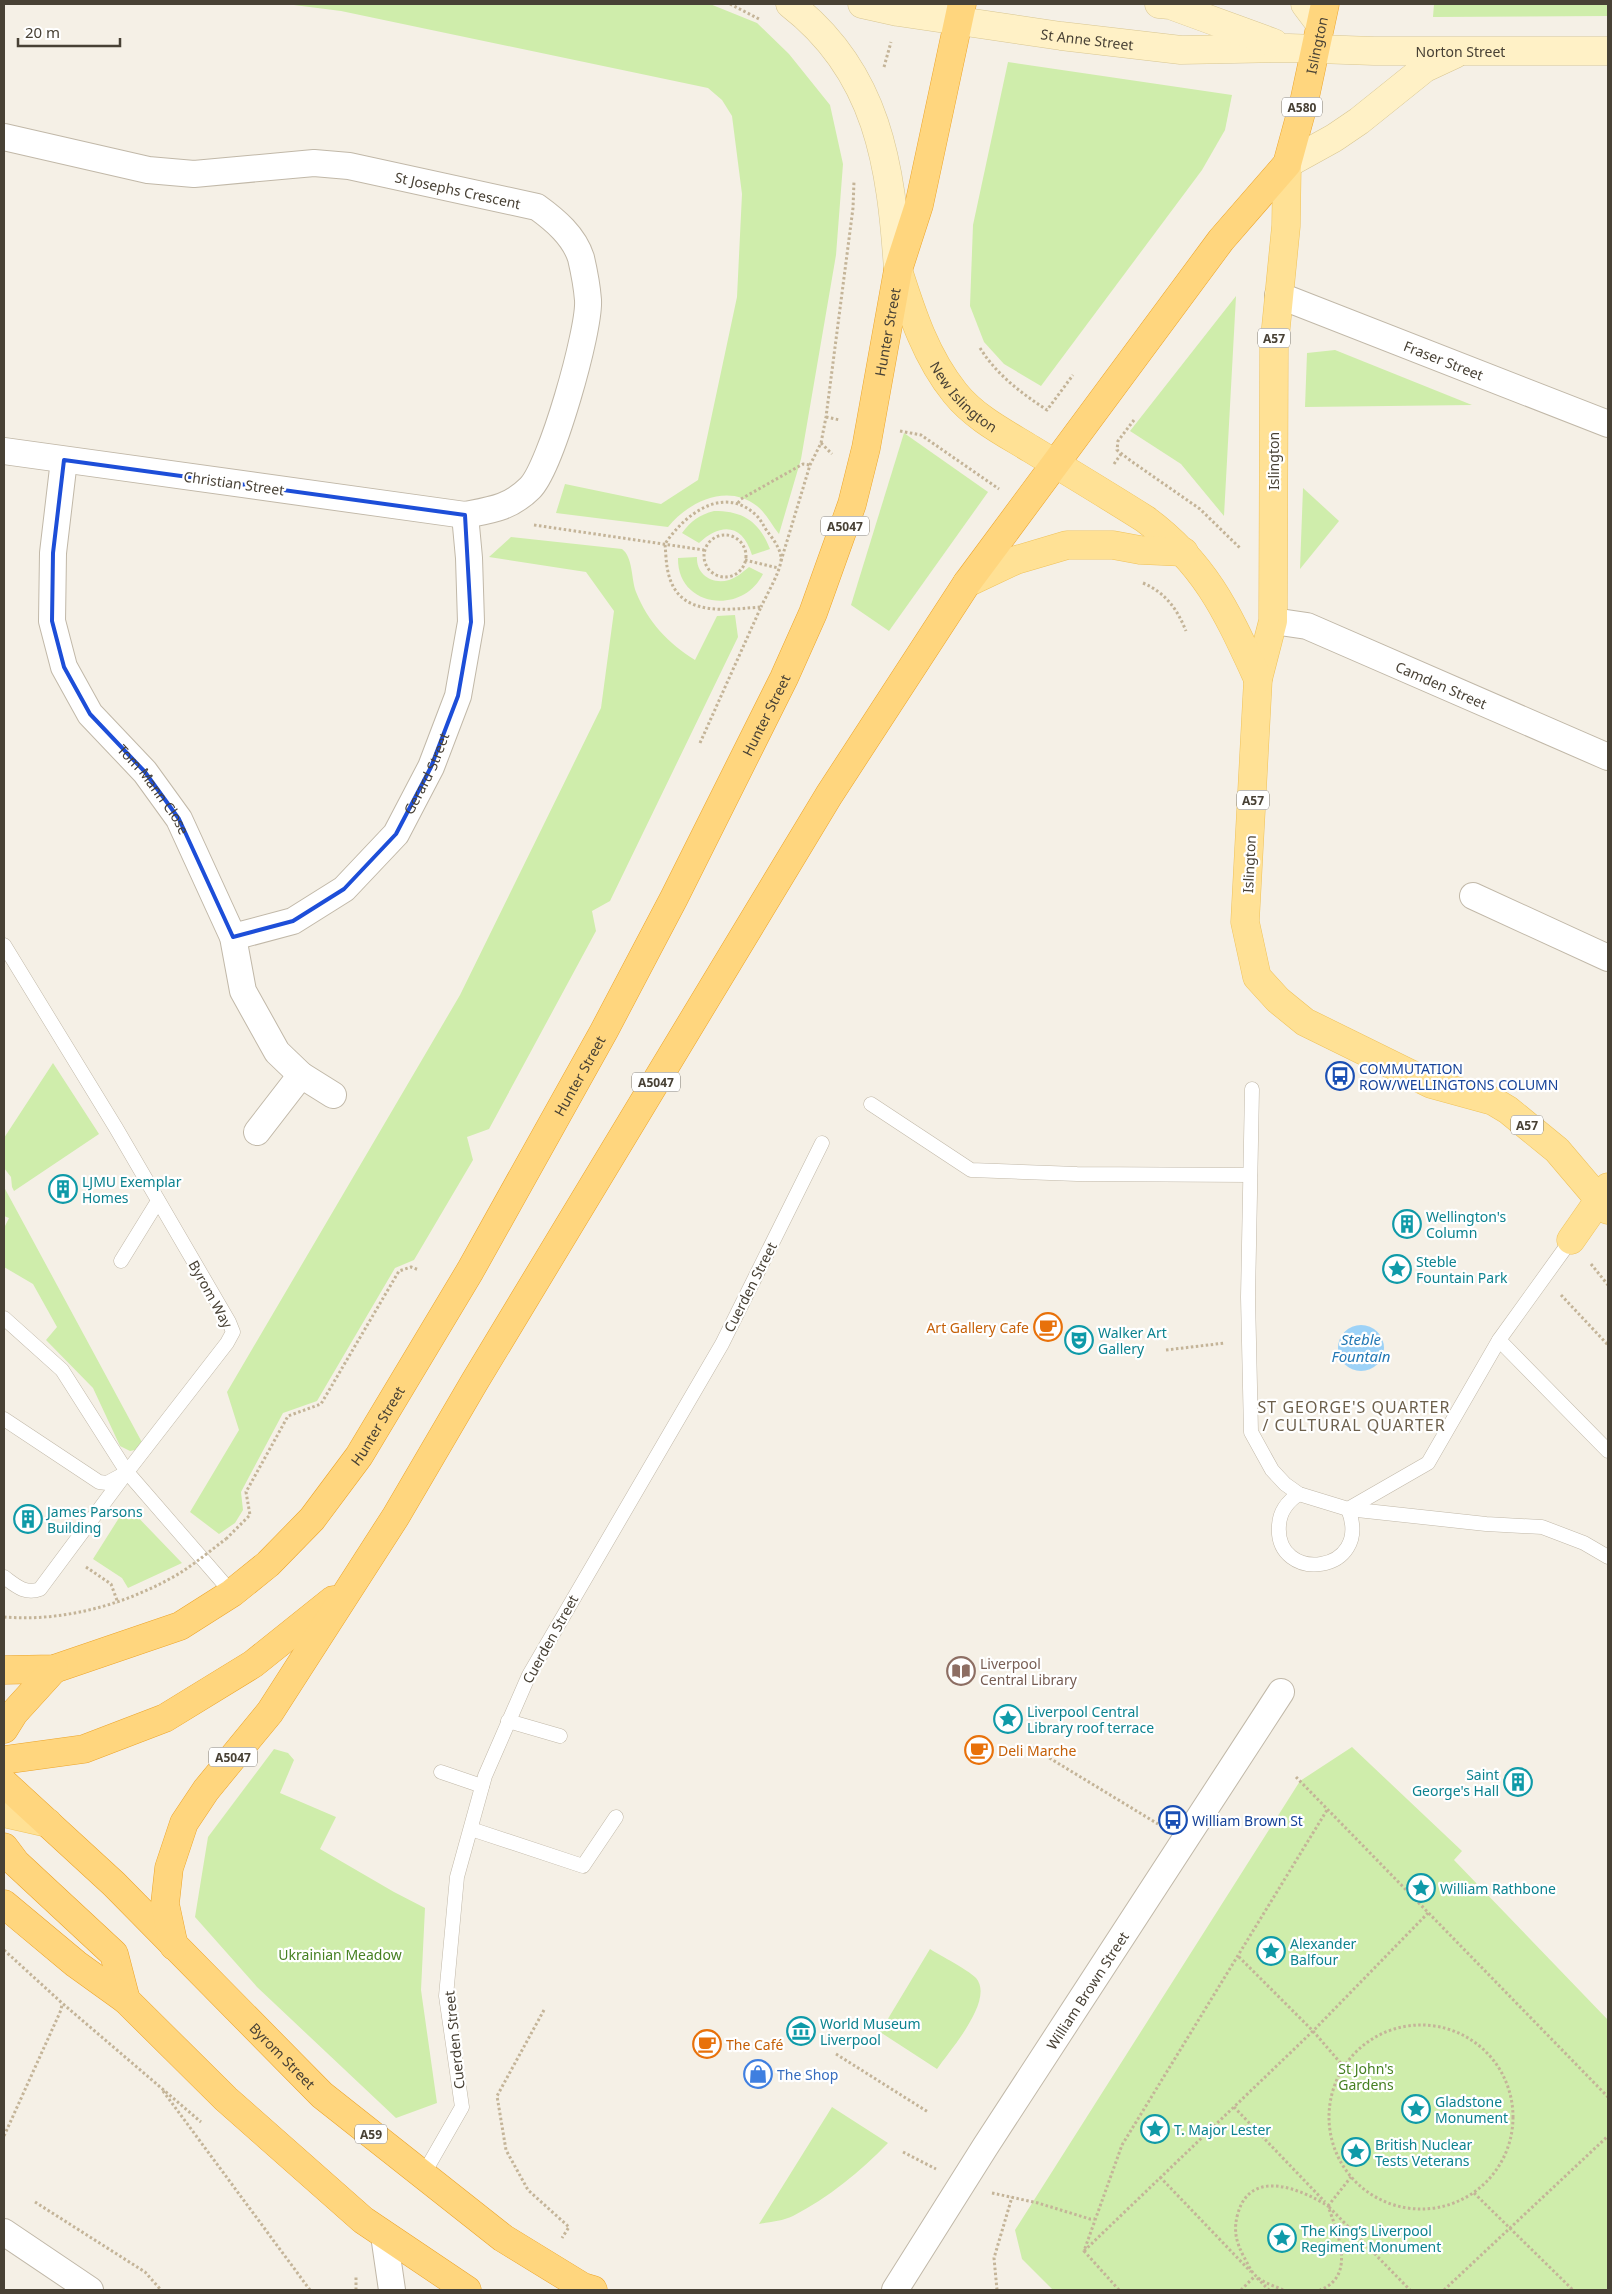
<svg xmlns="http://www.w3.org/2000/svg" width="1612" height="2294" font-family="'Noto Sans',sans-serif">
  <style>
    .green { fill: #cfedab }
    .water { fill: #9dd2f7 }
    .lines { fill: none; stroke-linecap: round; stroke-linejoin: round }
    .service-casing { stroke: #c1b8a8; stroke-width: 15 }
    .minor-casing { stroke: #c1b8a8; stroke-width: 28 }
    .secondary-casing { stroke: #d8c692; stroke-width: 29 }
    .primary-casing { stroke: #efc25a; stroke-width: 29 }
    .trunk-casing { stroke: #eca429; stroke-width: 29 }
    .path { stroke: #c4b498; stroke-width: 3; stroke-dasharray: 2.5 2.5; stroke-linecap: butt }
    .service { stroke: #fff; stroke-width: 14 }
    .minor { stroke: #fff; stroke-width: 26 }
    .secondary { stroke: #fff1c6; stroke-width: 28 }
    .primary { stroke: #ffe195; stroke-width: 28 }
    .trunk { stroke: #ffd67e; stroke-width: 28 }
    .path-bridge { stroke: #c4b498; stroke-width: 3; stroke-dasharray: 2.5 2.5; stroke-linecap: butt }
    .marked { fill: none; stroke: #1d4ed8; stroke-width: 4; stroke-linejoin: round }
    .labels { text-anchor: middle; dominant-baseline: central; stroke-width: 4.5; stroke-linejoin: round; paint-order: stroke }
    .shield { fill: #fff; stroke: #7f7a72; stroke-width: 1 }
    .shield-label { font-size: 12px; font-weight: bold; fill: #484135 }
    .street-label { font-size: 14px; fill: #484135; stroke: #fff }
    .transit-label { font-size: 14px; fill: #164399; stroke: #fff; text-anchor: start }
    .culture-label { font-size: 14px; fill: #0d838f; stroke: #fff; text-anchor: start }
    .food-label { font-size: 14px; fill: #c56008; stroke: #fff; text-anchor: start }
    .education-label { font-size: 14px; fill: #785e54; stroke: #fff; text-anchor: start }
    .park-label { font-size: 14px; fill: #468022; stroke: #fff }
    .shop-label { font-size: 14px; fill: #366cbe; stroke: #fff; text-anchor: start }
    .water-label { font-size: 15px; font-style: italic; fill: #2278b5; stroke: #fff }
    .quarter-label { font-size: 16px; letter-spacing: 1px; fill: #6c5f4b; stroke: #fff }
  </style>
  <rect width="100%" height="100%" fill="#f5f0e6"/>
  <g class="green">
    <path d="M286 4H710L757 23 789 54 830 105 843 164 836 255 801 459 779 534C771 524 767 514 757 506 728 483 689 501 668 527L556 513 565 484 661 504 698 480 737 297 742 194 732 116 722 100 708 88 341 11Z"/>
    <polygon points="1434,4 1608,4 1608,16 1433,17"/>
    <polygon points="1008,62 1232,95 1225,130 1202,170 1041,386 1004,364 984,342 970,306 973,225"/>
    <polygon points="1236,296 1224,516 1181,464 1130,431"/>
    <polygon points="1335,350 1472,405 1305,407 1307,353"/>
    <polygon points="904,433 988,492 889,631 851,605"/>
    <polygon points="1303,488 1339,521 1300,569"/>
    <path d="M714 511C743 511 759 521 770 549L752 555C743 524 721 522 699 543L682 533C691 521 699 515 714 511Z"/>
    <path d="M511 537 622 549C633 557 631 578 636 592 648 622 668 643 695 660L717 616 735 615 738 637 610 901 592 911 596 931 489 1129 467 1137 473 1160 414 1260 395 1268 317 1401 283 1413 241 1492 243 1510 235 1523 219 1534 190 1512 239 1430 227 1392 460 995 601 708 614 611 586 572 489 557Z"/>
    <path d="M697 557C696 574 712 585 729 580 736 578 743 572 749 567L763 574C742 616 677 607 678 558Z"/>
    <polygon points="53,1063 99,1134 14,1191 12,1187 11,1177 4,1168 4,1138"/>
    <polygon points="4,1187 144,1446 140,1449 130,1451 120,1446 93,1388 46,1340 57,1327 33,1284 4,1267 4,1228 9,1218 4,1216"/>
    <polygon points="130,1509 182,1563 128,1588 122,1578 93,1559 124,1510"/>
    <polygon points="1352,1747 1462,1851 1454,1860 1608,2020 1608,2290 1053,2290 1022,2259 1015,2230 1300,1781"/>
    <polygon points="274,1749 288,1753 294,1760 280,1793 336,1817 320,1849 394,1892 425,1908 421,1990 437,2103 396,2118 257,1987 195,1917 208,1837"/>
    <path d="M930 1949C941 1956 967 1969 976 1978 995 2000 950 2050 937 2069L880 2032Z"/>
    <path d="M832 2107 888 2143C861 2171 828 2198 793 2216 783 2221 769 2222 759 2224Z"/>
  </g>
  <circle class="water" cx="1361" cy="1348" r="23"/>
  <g class="lines">
    <defs>
      <g id="service">
        <path d="M4 945 116 1128 229 1322 233 1332 227 1343 127 1472 40 1589C25 1595 15 1585 4 1577"/>
        <polyline points="1252,1089 1248,1297 1251,1432 1272,1470 1285,1484 1299,1494 1348,1509 1486,1524 1542,1527 1584,1543 1608,1557"/>
        <polyline points="871,1104 971,1170 1077,1174 1250,1175"/>
        <polyline points="121,1261 158,1201"/>
        <polyline points="4,1318 62,1370 127,1472 232,1593"/>
        <polyline points="1499,1340 1608,1451"/>
        <polyline points="4,1419 99,1482 107,1483 122,1475"/>
        <path d="M1299 1494C1288 1501 1280 1511 1279 1525 1274 1585 1374 1574 1348 1509"/>
        <polyline points="1348,1509 1428,1463 1499,1340 1571,1240"/>
        <polyline points="508,1721 560,1736"/>
        <polyline points="441,1772 482,1786"/>
        <polyline points="471,1829 583,1866 616,1817"/>
        <polyline points="423,2175 462,2107 446,1996 457,1877 485,1776 529,1675 722,1344 822,1143"/>
      </g>
      <g id="minor">
        <path id="s1" d="M4 137 148 170 194 174 314 163 349 166 537 207C555 220 574 236 581 258 584 271 587 287 588 300 590 330 551 467 530 488 510 508 491 510 465 515L4 451"/>
        <path id="s2" d="M1278 295 1608 424"/>
        <path id="s3" d="M64 460 53 553 52 621 64 667 90 714 145 772 179 819 233 937 243 991 277 1052 301 1075 333 1095"/>
        <path id="s4" d="M1273 621 1307 626 1608 757"/>
        <polyline points="1473,896 1608,958"/>
        <path id="s5" d="M233 937 293 921 344 889 396 834 431 767 458 696 471 622 469 558 465 515"/>
        <polyline points="257,1132 301,1075"/>
        <polyline points="4,2232 90,2290"/>
        <polyline points="384,2235 392,2290"/>
        <path id="s6" d="M895 2290 985 2147 1281 1692"/>
      </g>
      <g id="secondary">
        <path d="M790 4C878 72 891 165 898 270"/>
        <path id="s7" d="M862 4 898 12 1061 36 1181 50 1289 48 1374 51H1608"/>
        <polyline points="1159,4 1170,5 1274,43"/>
        <polyline points="1305,4 1320,24"/>
        <polyline points="1287,164 1334,138 1359,121 1425,68 1455,54"/>
      </g>
      <g id="primary">
        <polyline points="1287,164 1286,226 1274,347 1273,621 1258,679 1245,922 1257,977 1278,1000 1305,1022 1431,1084 1493,1101 1508,1110 1557,1150 1608,1210"/>
        <path id="s8" d="M898 270C912 314 926 357 955 393 975 418 1005 433 1031 449 1069 472 1107 495 1145 519 1206 564 1227 612 1258 679"/>
        <polyline points="967,583 1016,560 1067,545 1113,545 1140,550 1184,552"/>
        <polyline points="1571,1240 1608,1187"/>
        <polyline points="4,1813 48,1823"/>
      </g>
      <g id="trunk">
        <path id="s9" d="M4 1670 54 1669 180 1626 232 1593 268 1564 312 1519 359 1456 470 1271 604 1031 674 898 784 678 813 613 852 504 866 448 898 270 919 205 962 4"/>
        <polyline points="4,1729 14,1713 54,1669"/>
        <polyline points="4,1760 84,1749 165,1718 253,1664 333,1600"/>
        <path id="s10" d="M4 1783 114 1884 322 2095 503 2238 583 2287 593 2290"/>
        <polyline points="4,1847 16,1863 114,1954 126,2000"/>
        <polyline points="4,1904 76,1964 126,2000 226,2099 363,2220 467,2290"/>
        <path id="s11" d="M174 1946 165 1904 169 1868 184 1823 206 1790 270 1712 396 1516 475 1381 829 795 967 583 1221 240 1287 164 1304 102 1325 4"/>
      </g>
    </defs>
    <use href="#service" class="service-casing"/>
    <use href="#minor" class="minor-casing"/>
    <use href="#secondary" class="secondary-casing"/>
    <use href="#primary" class="primary-casing"/>
    <use href="#trunk" class="trunk-casing"/>
    <g class="path">
      <polyline points="730,4 761,20"/>
      <polyline points="884,67 891,42"/>
      <path d="M980 348C997 375 1021 393 1047 410L1073 375"/>
      <polyline points="826,417 840,420"/>
      <polyline points="1134,420 1118,441 1117,450 1131,461 1200,509 1241,549"/>
      <polyline points="900,431 921,435 999,489"/>
      <polyline points="821,443 832,454"/>
      <polyline points="1114,464 1121,454"/>
      <polyline points="738,503 741,499 803,464 810,465"/>
      <polyline points="534,525 704,550"/>
      <circle cx="725" cy="556" r="21"/>
      <polyline points="745,560 778,568"/>
      <polyline points="781,561 810,465 821,443 826,417 853,208 854,181"/>
      <path d="M1143 583C1166 593 1177 609 1186 631"/>
      <path d="M700 743 761 607C730 609 683 618 670 579 666 568 666 555 665 544 684 515 723 484 756 515 761 520 763 525 767 531 773 539 782 550 781 561 779 574 767 594 761 607"/>
      <polyline points="1591,1264 1608,1285"/>
      <polyline points="1561,1295 1608,1345"/>
      <polyline points="1166,1350 1225,1343"/>
      <polyline points="226,1539 250,1515 246,1492 288,1416 321,1404 399,1271 411,1267 419,1270"/>
      <polyline points="86,1567 111,1584 118,1603"/>
      <polyline points="1028,1745 1158,1824"/>
      <polyline points="1296,1777 1608,2097"/>
      <polyline points="4,1950 62,2003 201,2122"/>
      <polyline points="544,2010 497,2096 506,2150 528,2190 569,2227 562,2238"/>
      <circle cx="1421" cy="2117" r="92"/>
      <polyline points="836,2054 928,2112"/>
      <polyline points="1344,2067 1313,2031 1428,1913"/>
      <polyline points="163,2091 310,2290"/>
      <polyline points="1234,2107 1325,2202"/>
      <polyline points="4,2136 61,2010 62,2004"/>
      <polyline points="903,2152 936,2169"/>
      <polyline points="1160,2177 1251,2272"/>
      <polyline points="992,2193 1038,2203 1090,2219 1095,2219"/>
      <polyline points="1474,2193 1573,2290"/>
      <polyline points="35,2202 145,2272 161,2290"/>
      <polyline points="1328,2206 1351,2177"/>
      <polyline points="1329,2207 1410,2290"/>
      <polyline points="1084,2251 1313,2031 1238,1956"/>
      <polyline points="1257,2278 1269,2290"/>
      <polyline points="356,2290 356,2276"/>
      <polyline points="997,2290 994,2258 1012,2197"/>
      <polyline points="1119,2290 1084,2251 1122,2145 1327,1810"/>
      <polyline points="1241,2290 1255,2276"/>
      <path d="M1283 2290C1275 2286 1263 2283 1256 2276 1251 2272 1247 2262 1244 2257 1236 2242 1233 2230 1238 2213 1251 2168 1301 2189 1328 2206 1337 2232 1357 2276 1320 2290"/>
      <polyline points="1444,2290 1608,2136"/>
    </g>
    <use href="#service" class="service"/>
    <use href="#minor" class="minor"/>
    <use href="#secondary" class="secondary"/>
    <use href="#primary" class="primary"/>
    <use href="#trunk" class="trunk"/>
    <path class="path-bridge" d="M4 1617C64 1622 128 1604 180 1573 196 1563 211 1550 226 1539"/>
  </g>
  <path class="marked" d="M64 460 465 515 471 622 458 696 431 767 396 834 344 889 293 921 233 937 179 819 145 772 90 714 64 667 52 621 53 553Z"/>
  <defs>
    <symbol id="bus-ring" viewBox="-11 -11 22 22"><circle r="9.5" fill="#fff" stroke="#1a4fb4" stroke-width="1.5"/><path d="M-5-6H5V4H4V6H2V4H-2V6H-4V4H-5ZM-3.5-4V0h7V-4ZM-3.5 1.2v1.5H-2V1.2ZM2 1.2v1.5H3.5V1.2Z" fill="#1a4fb4"/></symbol>
    <symbol id="building-ring" viewBox="-11 -11 22 22"><circle r="9.5" fill="#fff" stroke="#0f9aa8" stroke-width="1.5"/><path d="M-4-6H4V6H1V3H-1V6H-4ZM-2.5-4.3h1.7v1.8h-1.7ZM.8-4.3h1.7v1.8H.8ZM-2.5-1h1.7V.8h-1.7ZM.8-1h1.7V.8H.8Z" fill="#0f9aa8"/></symbol>
    <symbol id="sight-ring" viewBox="-11 -11 22 22"><circle r="9.5" fill="#fff" stroke="#0f9aa8" stroke-width="1.5"/><path d="M0-6L1.8-2.2L6-1.7L2.9 1.2L3.7 5.4L0 3.3L-3.7 5.4L-2.9 1.2L-6-1.7L-1.8-2.2Z" fill="#0f9aa8"/></symbol>
    <symbol id="cafe-ring" viewBox="-11 -11 22 22"><circle r="9.5" fill="#fff" stroke="#e8710a" stroke-width="1.5"/><path d="M-5.5-4.5H6V0H3Q3 3.5 0 3.5H-2.5Q-5.5 3.5-5.5 0ZM3-3.2v2h1.7v-2ZM-6 4.5H4V6H-6Z" fill="#e8710a"/></symbol>
    <symbol id="theatre-ring" viewBox="-11 -11 22 22"><circle r="9.5" fill="#fff" stroke="#0f9aa8" stroke-width="1.5"/><path d="M-5-5.5Q0-4 5-5.5V0Q5 5 0 6Q-5 5-5 0ZM-3.3-2.5H-1v1.5H-3.3ZM1-2.5H3.3v1.5H1ZM-2.8 1Q0 5.5 2.8 1Z" fill="#0f9aa8"/></symbol>
    <symbol id="library-ring" viewBox="-11 -11 22 22"><circle r="9.5" fill="#fff" stroke="#8d6e63" stroke-width="1.5"/><path d="M-6-4Q-3-5.5-.7-3.5V5Q-3 3-6 4ZM6-4Q3-5.5 .7-3.5V5Q3 3 6 4Z" fill="#8d6e63"/></symbol>
    <symbol id="museum-ring" viewBox="-11 -11 22 22"><circle r="9.5" fill="#fff" stroke="#0f9aa8" stroke-width="1.5"/><path d="M0-6L6-3V-2H-6V-3ZM-5-1h2V3h-2ZM-1-1h2V3h-2ZM3-1h2V3H3ZM-6 4H6V6H-6Z" fill="#0f9aa8"/></symbol>
    <symbol id="shop-ring" viewBox="-11 -11 22 22"><circle r="9.5" fill="#fff" stroke="#3f7fe0" stroke-width="1.5"/><path d="M-5-2.5h2.3a2.7 3.5 0 0 1 5.4 0H5L5.5 6h-11ZM-1.5-2.5h3a1.5 2.3 0 0 0-3 0Z" fill="#3f7fe0"/></symbol>
  </defs>
  <g fill-rule="evenodd">
    <use href="#bus-ring" x="1324" y="1060" width="32" height="32"/>
    <use href="#building-ring" x="47" y="1173" width="32" height="32"/>
    <use href="#building-ring" x="1391" y="1208" width="32" height="32"/>
    <use href="#sight-ring" x="1381" y="1253" width="32" height="32"/>
    <use href="#cafe-ring" x="1032" y="1311" width="32" height="32"/>
    <use href="#theatre-ring" x="1063" y="1324" width="32" height="32"/>
    <use href="#building-ring" x="12" y="1503" width="32" height="32"/>
    <use href="#library-ring" x="945" y="1655" width="32" height="32"/>
    <use href="#sight-ring" x="992" y="1703" width="32" height="32"/>
    <use href="#cafe-ring" x="963" y="1734" width="32" height="32"/>
    <use href="#building-ring" x="1502" y="1766" width="32" height="32"/>
    <use href="#bus-ring" x="1157" y="1804" width="32" height="32"/>
    <use href="#sight-ring" x="1405" y="1872" width="32" height="32"/>
    <use href="#sight-ring" x="1255" y="1935" width="32" height="32"/>
    <use href="#museum-ring" x="785" y="2015" width="32" height="32"/>
    <use href="#cafe-ring" x="691" y="2028" width="32" height="32"/>
    <use href="#shop-ring" x="742" y="2058" width="32" height="32"/>
    <use href="#sight-ring" x="1400" y="2093" width="32" height="32"/>
    <use href="#sight-ring" x="1139" y="2113" width="32" height="32"/>
    <use href="#sight-ring" x="1340" y="2136" width="32" height="32"/>
    <use href="#sight-ring" x="1266" y="2222" width="32" height="32"/>
  </g>
  <g class="labels">
    <g class="shield">
      <rect x="1282" y="97.5" width="40" height="19" rx="4"/>
      <rect x="1258" y="328.5" width="32" height="19" rx="4"/>
      <rect x="821" y="516.5" width="48" height="19" rx="4"/>
      <rect x="1237" y="790.5" width="32" height="19" rx="4"/>
      <rect x="632" y="1072.5" width="48" height="19" rx="4"/>
      <rect x="1511" y="1115.5" width="32" height="19" rx="4"/>
      <rect x="209" y="1747.5" width="48" height="19" rx="4"/>
      <rect x="355" y="2124.5" width="32" height="19" rx="4"/>
    </g>
    <g class="shield-label">
      <text x="1302" y="107">A580</text>
      <text x="1274" y="338">A57</text>
      <text x="845" y="526">A5047</text>
      <text x="1253" y="800">A57</text>
      <text x="656" y="1082">A5047</text>
      <text x="1527" y="1125">A57</text>
      <text x="233" y="1757">A5047</text>
      <text x="371" y="2134">A59</text>
    </g>
    <g class="street-label">
      <text stroke="none"><textPath href="#s7" startOffset="228">St Anne Street</textPath></text>
      <text stroke="none"><textPath href="#s11" startOffset="2244">Islington</textPath></text>
      <text stroke="none"><textPath href="#s7" startOffset="602">Norton Street</textPath></text>
      <text stroke="none"><textPath href="#s1" startOffset="461">St Josephs Crescent</textPath></text>
      <text stroke="none"><textPath href="#s9" startOffset="1682">Hunter Street</textPath></text>
      <text stroke="none"><textPath href="#s2" startOffset="178">Fraser Street</textPath></text>
      <text stroke="none"><textPath href="#s8" startOffset="145">New Islington</textPath></text>
      <text transform="translate(1273 461) rotate(-90)">Islington</text>
      <text transform="translate(234 483) rotate(8)">Christian Street</text>
      <text stroke="none"><textPath href="#s4" startOffset="181">Camden Street</textPath></text>
      <text stroke="none"><textPath href="#s9" startOffset="1278">Hunter Street</textPath></text>
      <text stroke="none"><textPath href="#s5" startOffset="266">Gerard Street</textPath></text>
      <text stroke="none"><textPath href="#s3" startOffset="362">Tom Mann Close</textPath></text>
      <text transform="translate(1249 864) rotate(-87)">Islington</text>
      <text stroke="none"><textPath href="#s9" startOffset="872">Hunter Street</textPath></text>
      <text transform="translate(750 1287) rotate(-63)">Cuerden Street</text>
      <text transform="translate(211 1294) rotate(61)">Byrom Way</text>
      <text stroke="none"><textPath href="#s9" startOffset="468">Hunter Street</textPath></text>
      <text transform="translate(550 1639) rotate(-61)">Cuerden Street</text>
      <text stroke="none"><textPath href="#s6" startOffset="356">William Brown Street</textPath></text>
      <text transform="translate(454 2040) rotate(-96)">Cuerden Street</text>
      <text stroke="none"><textPath href="#s10" startOffset="390">Byrom Street</textPath></text>
    </g>
    <g class="transit-label">
      <text x="1359" y="1068">COMMUTATION<tspan x="1359" dy="16">ROW/WELLINGTONS COLUMN</tspan></text>
      <text x="1192" y="1820">William Brown St</text>
    </g>
    <g class="culture-label">
      <text x="82" y="1181">LJMU Exemplar<tspan x="82" dy="16">Homes</tspan></text>
      <text x="1426" y="1216">Wellington's<tspan x="1426" dy="16">Column</tspan></text>
      <text x="1416" y="1261">Steble<tspan x="1416" dy="16">Fountain Park</tspan></text>
      <text x="1098" y="1332">Walker Art<tspan x="1098" dy="16">Gallery</tspan></text>
      <text x="47" y="1511">James Parsons<tspan x="47" dy="16">Building</tspan></text>
      <text x="1027" y="1711">Liverpool Central<tspan x="1027" dy="16">Library roof terrace</tspan></text>
      <text x="1499" y="1774" text-anchor="end">Saint<tspan x="1499" dy="16">George's Hall</tspan></text>
      <text x="1440" y="1888">William Rathbone</text>
      <text x="1290" y="1943">Alexander<tspan x="1290" dy="16">Balfour</tspan></text>
      <text x="820" y="2023">World Museum<tspan x="820" dy="16">Liverpool</tspan></text>
      <text x="1435" y="2101">Gladstone<tspan x="1435" dy="16">Monument</tspan></text>
      <text x="1174" y="2129">T. Major Lester</text>
      <text x="1375" y="2144">British Nuclear<tspan x="1375" dy="16">Tests Veterans</tspan></text>
      <text x="1301" y="2230">The King’s Liverpool<tspan x="1301" dy="16">Regiment Monument</tspan></text>
    </g>
    <g class="food-label">
      <text x="1029" y="1327" text-anchor="end">Art Gallery Cafe</text>
      <text x="998" y="1750">Deli Marche</text>
      <text x="726" y="2044">The Café</text>
    </g>
    <g class="education-label">
      <text x="980" y="1663">Liverpool<tspan x="980" dy="16">Central Library</tspan></text>
    </g>
    <g class="park-label">
      <text x="340" y="1954">Ukrainian Meadow</text>
      <text x="1366" y="2068">St John's<tspan x="1366" dy="16">Gardens</tspan></text>
    </g>
    <g class="shop-label">
      <text x="777" y="2074">The Shop</text>
    </g>
    <g class="water-label">
      <text x="1361" y="1339">Steble<tspan x="1361" dy="17">Fountain</tspan></text>
    </g>
    <g class="quarter-label">
      <text x="1354" y="1407">ST GEORGE'S QUARTER<tspan x="1354" dy="18">/ CULTURAL QUARTER</tspan></text>
    </g>
  </g>
  <rect width="1612" height="2294" fill="none" stroke="#484135" stroke-width="10"/>
  <path d="M18 38v8h102v-8" fill="none" stroke="#484135" stroke-width="2.5"/>
  <text x="25" y="38" font-size="15" fill="#484135" stroke="#ffffff" stroke-width="4" paint-order="stroke">20 m</text>
</svg>
